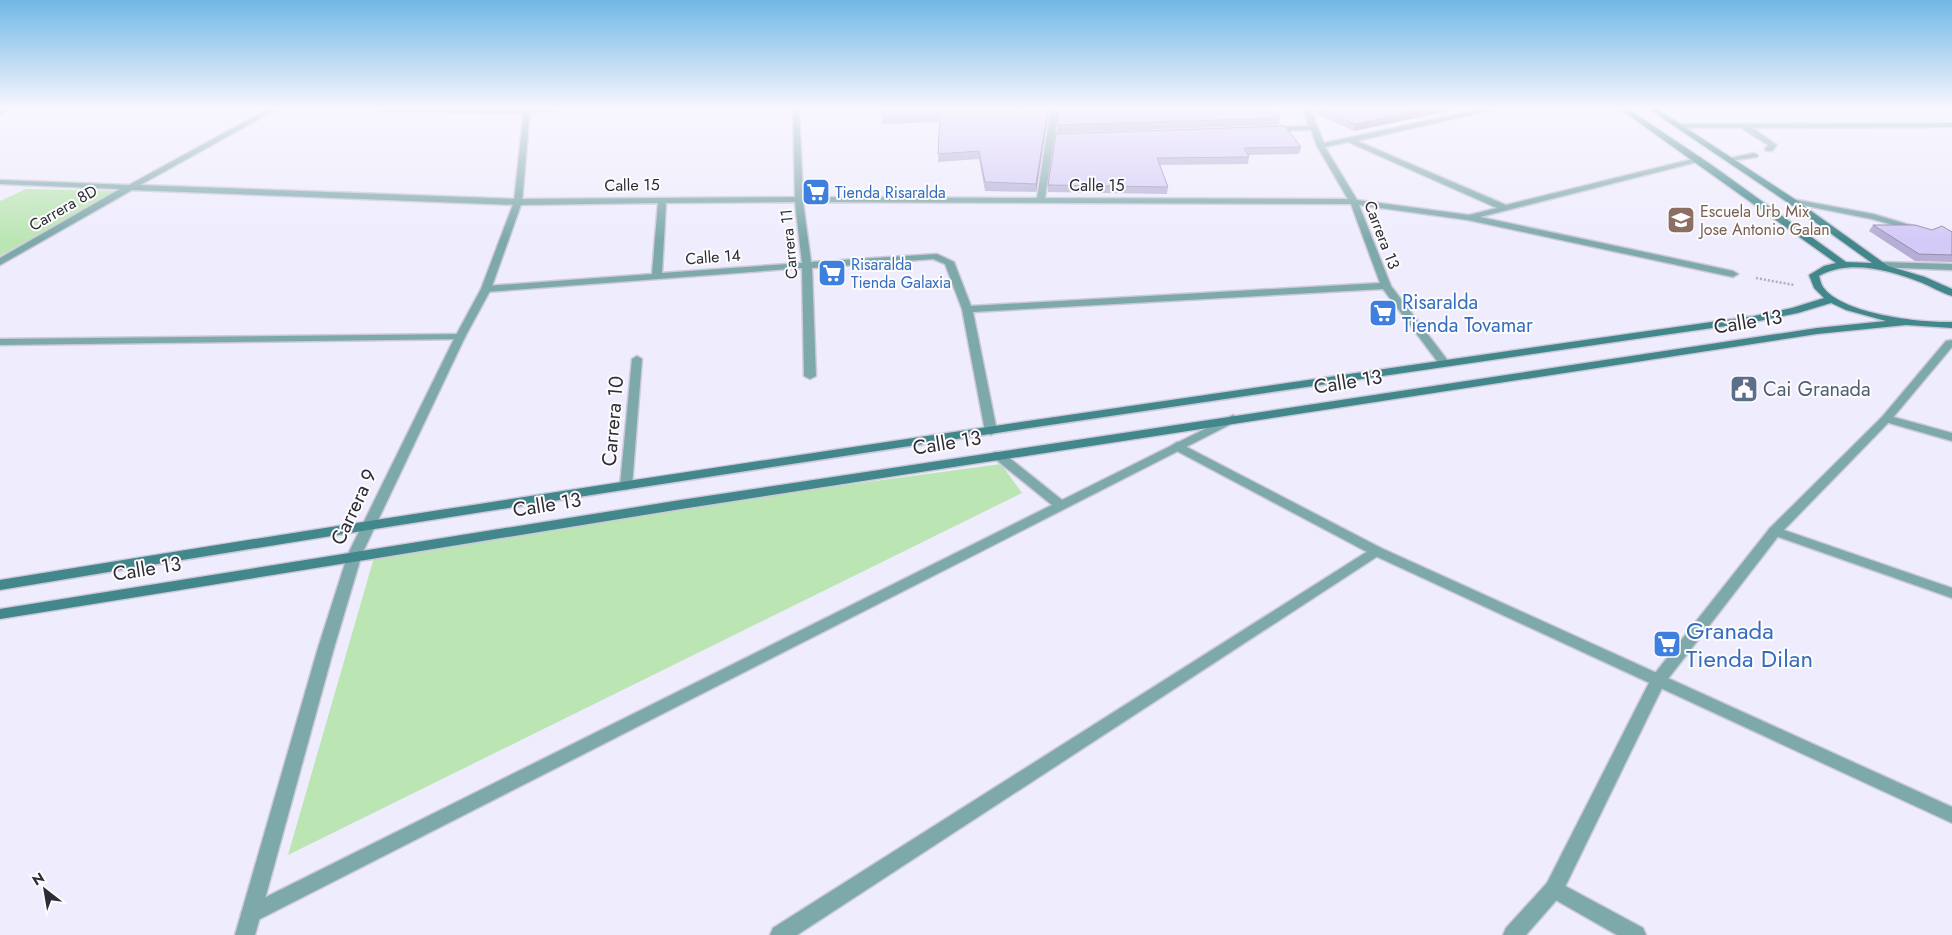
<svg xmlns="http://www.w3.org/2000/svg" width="1952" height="935" font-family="Jost,sans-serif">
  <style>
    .green { fill: #bbe6b4 }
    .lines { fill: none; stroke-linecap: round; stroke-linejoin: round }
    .service-casing { stroke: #ccc9d9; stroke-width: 3 }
    .minor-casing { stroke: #ccc9d9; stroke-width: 3 }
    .tertiary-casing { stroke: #ccc9d9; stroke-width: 3 }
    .secondary-casing { stroke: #ccc9d9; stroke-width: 3 }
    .path { stroke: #afacbb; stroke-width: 2.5; stroke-dasharray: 2 2; stroke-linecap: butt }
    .service { fill: #7ea9ab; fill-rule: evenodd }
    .minor { fill: #7ea9ab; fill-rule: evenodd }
    .tertiary { fill: #7ea9ab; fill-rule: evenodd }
    .secondary { fill: #41878b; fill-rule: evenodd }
    .wall { fill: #b6aed4 }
    .shaded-wall { fill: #948dad }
    .building { fill: #d4caf7; stroke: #948dad }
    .labels { text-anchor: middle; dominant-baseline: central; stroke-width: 4; stroke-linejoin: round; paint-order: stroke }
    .far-street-label { font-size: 16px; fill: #2e2b36; stroke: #fcfcfc }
    .far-shop-label { font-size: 16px; fill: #366cbe; stroke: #fcfcfc; text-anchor: start }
    .far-education-label { font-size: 16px; fill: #785e54; stroke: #fcfcfc; text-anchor: start }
    .shop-label { font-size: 20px; fill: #366cbe; stroke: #fcfcfc; text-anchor: start }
    .street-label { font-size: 20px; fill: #2e2b36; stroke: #fcfcfc }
    .service-label { font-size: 20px; fill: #4e5e75; stroke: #fcfcfc; text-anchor: start }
    .near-shop-label { font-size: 24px; fill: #366cbe; stroke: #fcfcfc; text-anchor: start }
  </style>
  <rect width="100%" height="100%" fill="#efecfd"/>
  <g class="green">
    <polygon points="26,189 116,191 0,256 0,201"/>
    <polygon points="1001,464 1022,493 288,855 375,554 594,519"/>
  </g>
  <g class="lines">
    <defs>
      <g id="service">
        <polygon points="1741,124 1747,124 1777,145 1772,151 1766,151 1765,149 1768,145 1741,128"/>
        <polygon points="1754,153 1758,155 1757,157 1730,161 1726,159"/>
        <polygon points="1787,198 1873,214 1923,229 1919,232 1872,219 1787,202"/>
        <polygon points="1879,262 1952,264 1952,270 1876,267 1874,265"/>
        <polygon points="1886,415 1952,433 1952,441 1882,421 1880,419"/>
        <polygon points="1177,442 1381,548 1952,807 1952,823 1371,554 1173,449 1171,446"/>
        <polygon points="1775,527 1952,588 1952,598 1770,534 1768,531 1770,528"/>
        <polygon points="1554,880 1643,928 1646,935 1617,935 1547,895 1544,889 1547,883"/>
      </g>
      <g id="minor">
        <polygon points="10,109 0,115 1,109"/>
        <path d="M268 109H277L140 185 518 199 795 197 793 109H799L803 197 1037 198 1051 109H1058L1055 135 1073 134 1077 136 1073 138 1054 139 1045 198 1348 199 1317 146 1311 130 1270 131 1266 129 1267 127 1309 126 1303 109H1310L1324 143 1481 109H1496L1357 141 1506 205 1701 157V161L1480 217 1733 271 1738 274 1733 277 1468 220 1359 205 1391 286 1448 361 1449 363 1448 365H1440L1383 289 973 312 997 431 991 435 985 431 962 309 945 264 933 259 812 268 816 376 810 379 804 376 802 268 486 292 481 289 486 286 652 274 658 203 518 205 132 190 0 265V258L120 189 0 184V180L129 185ZM1348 142 1497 208 1469 215 1357 200 1325 147ZM795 202 802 263 662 273 666 203ZM803 202 1351 204 1380 283 971 306 954 262 937 254 811 262Z"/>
        <polygon points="379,109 571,109 526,114 382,111"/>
        <polygon points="1952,123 1952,127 1678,128 1674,126 1678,124"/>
        <polygon points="460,334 464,335 465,337 464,339 0,345 0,339"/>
        <polygon points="1952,340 1952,347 1890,421 1780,534 1664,684 1561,895 1526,935 1503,935 1506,928 1547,883 1652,677 1770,528 1882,417 1946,341"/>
        <polygon points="637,356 642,359 632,486 626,490 620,486 632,359"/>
        <polygon points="1233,415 1237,417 1239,419 1237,421 258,920 251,923 244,920 241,914 244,908 1052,505 994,458 992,455 994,452 1002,452 1062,500"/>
        <polygon points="1376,546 1381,548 1383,551 1381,554 797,935 770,935 773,928"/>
      </g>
      <polygon id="tertiary" points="524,109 530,109 522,202 491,289 465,337 362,554 334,648 255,935 235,935 318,648 348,554 455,337 481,289 514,202"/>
      <path id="secondary" d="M1620 109H1628L1713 166 1846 262 1872 263 1787 202 1649 109H1657L1793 198 1888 266 1925 277 1952 289V296C1941 293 1931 286 1920 282 1889 270 1849 259 1819 276 1820 279 1821 284 1823 287 1842 314 1921 323 1952 322V328L1906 325 1817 334 681 509 0 619V609L681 500 1817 328 1886 321 1846 310 1831 303 1798 313 1754 322C1169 406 583 493 0 590V580C583 485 1169 399 1754 316L1792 308 1824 298 1814 288 1809 275 1824 266 1836 263Z"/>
    </defs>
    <use href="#service" class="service-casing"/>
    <use href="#minor" class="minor-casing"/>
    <use href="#tertiary" class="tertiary-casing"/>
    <use href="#secondary" class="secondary-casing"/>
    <polyline class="path" points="1756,278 1794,285"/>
    <use href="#service" class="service"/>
    <use href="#minor" class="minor"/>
    <use href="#tertiary" class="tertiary"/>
    <use href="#secondary" class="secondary"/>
  </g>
  <g class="wall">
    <polygon points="1049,109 1036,192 985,191 979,159 938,162 940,122 882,124 882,116"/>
    <polygon points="1312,109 1458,109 1354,131 1314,113"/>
    <polygon points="1280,118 1279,125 1057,133 1057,125"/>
    <polygon points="1285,126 1301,147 1299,154 1248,155 1249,157 1248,164 1160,165 1168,187 1167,194 1048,192 1048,185"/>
    <polygon points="1873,225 1952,232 1952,262 1915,261 1869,231"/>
  </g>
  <g class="shaded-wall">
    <polygon points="1048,109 1049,109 1036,192 1036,184"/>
    <polygon points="1424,109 1458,109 1354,131 1355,124"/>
  </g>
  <g class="building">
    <polygon points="882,109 1048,109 1036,184 985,182 979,151 938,154 940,115 882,116"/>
    <polygon points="1059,109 1274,109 1280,118 1057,125"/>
    <polygon points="1324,109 1424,109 1355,124"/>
    <polygon points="1285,126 1301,147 1244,148 1249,157 1157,158 1168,187 1048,185 1056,134"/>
    <polygon points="1873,225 1915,225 1932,230 1942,226 1952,232 1952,255 1919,254"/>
  </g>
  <linearGradient id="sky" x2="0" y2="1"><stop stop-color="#71b8e6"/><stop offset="0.45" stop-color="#f8f6fe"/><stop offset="1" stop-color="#f8f6fe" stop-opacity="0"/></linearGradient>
  <rect width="1952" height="240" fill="url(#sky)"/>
  <defs>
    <symbol id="supermarket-square" viewBox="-11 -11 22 22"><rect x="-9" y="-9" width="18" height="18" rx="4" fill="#3f7fe0" stroke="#fcfcfc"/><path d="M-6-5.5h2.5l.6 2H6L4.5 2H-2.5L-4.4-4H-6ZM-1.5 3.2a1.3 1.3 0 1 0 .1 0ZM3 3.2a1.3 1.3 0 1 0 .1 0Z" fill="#fff"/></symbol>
    <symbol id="school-square" viewBox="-11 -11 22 22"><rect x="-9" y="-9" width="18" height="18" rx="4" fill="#8d6e63" stroke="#fcfcfc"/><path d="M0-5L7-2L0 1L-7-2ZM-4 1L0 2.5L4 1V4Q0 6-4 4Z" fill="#fff"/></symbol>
    <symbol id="civic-square" viewBox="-11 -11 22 22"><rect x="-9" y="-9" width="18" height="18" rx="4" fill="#5c6f8a" stroke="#fcfcfc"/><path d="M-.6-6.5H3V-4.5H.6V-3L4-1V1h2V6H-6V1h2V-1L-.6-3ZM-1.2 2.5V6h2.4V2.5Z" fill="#fff"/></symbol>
  </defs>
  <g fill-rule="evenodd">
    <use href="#supermarket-square" x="800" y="176" width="32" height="32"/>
    <use href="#school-square" x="1665" y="204" width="32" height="32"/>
    <use href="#supermarket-square" x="816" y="257" width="32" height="32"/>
    <use href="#supermarket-square" x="1367" y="297" width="32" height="32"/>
    <use href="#civic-square" x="1728" y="373" width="32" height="32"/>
    <use href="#supermarket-square" x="1651" y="628" width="32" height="32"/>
  </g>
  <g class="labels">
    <g class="far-street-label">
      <text transform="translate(632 185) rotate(-1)">Calle 15</text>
      <text x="1097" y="185">Calle 15</text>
      <text transform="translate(63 208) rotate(-30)">Carrera 8D</text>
      <text transform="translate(1382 235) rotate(69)">Carrera 13</text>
      <text transform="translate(789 244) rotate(-95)">Carrera 11</text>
      <text transform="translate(713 257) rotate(-4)">Calle 14</text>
    </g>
    <g class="far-shop-label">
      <text x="835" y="192">Tienda Risaralda</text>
      <text x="851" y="264">Risaralda<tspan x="851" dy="18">Tienda Galaxia</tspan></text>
    </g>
    <g class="far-education-label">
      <text x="1700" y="211">Escuela Urb Mix<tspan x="1700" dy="18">Jose Antonio Galan</tspan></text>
    </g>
    <g class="shop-label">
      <text x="1402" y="302">Risaralda<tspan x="1402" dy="23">Tienda Tovamar</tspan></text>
    </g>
    <g class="street-label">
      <text transform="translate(1748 322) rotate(-9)">Calle 13</text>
      <text transform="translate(1348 382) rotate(-9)">Calle 13</text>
      <text transform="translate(613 421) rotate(-85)">Carrera 10</text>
      <text transform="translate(947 443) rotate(-9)">Calle 13</text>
      <text transform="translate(547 505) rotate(-9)">Calle 13</text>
      <text transform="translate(354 507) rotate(-65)">Carrera 9</text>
      <text transform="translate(147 569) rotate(-9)">Calle 13</text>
    </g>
    <g class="service-label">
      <text x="1763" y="389">Cai Granada</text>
    </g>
    <g class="near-shop-label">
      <text x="1686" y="630">Granada<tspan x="1686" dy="28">Tienda Dilan</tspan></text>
    </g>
  </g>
  <g transform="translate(45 890) rotate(329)" stroke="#fcfcfc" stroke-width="4" paint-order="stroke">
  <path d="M0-4L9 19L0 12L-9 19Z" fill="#2e2b36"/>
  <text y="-8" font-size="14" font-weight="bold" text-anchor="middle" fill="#2e2b36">N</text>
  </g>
</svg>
